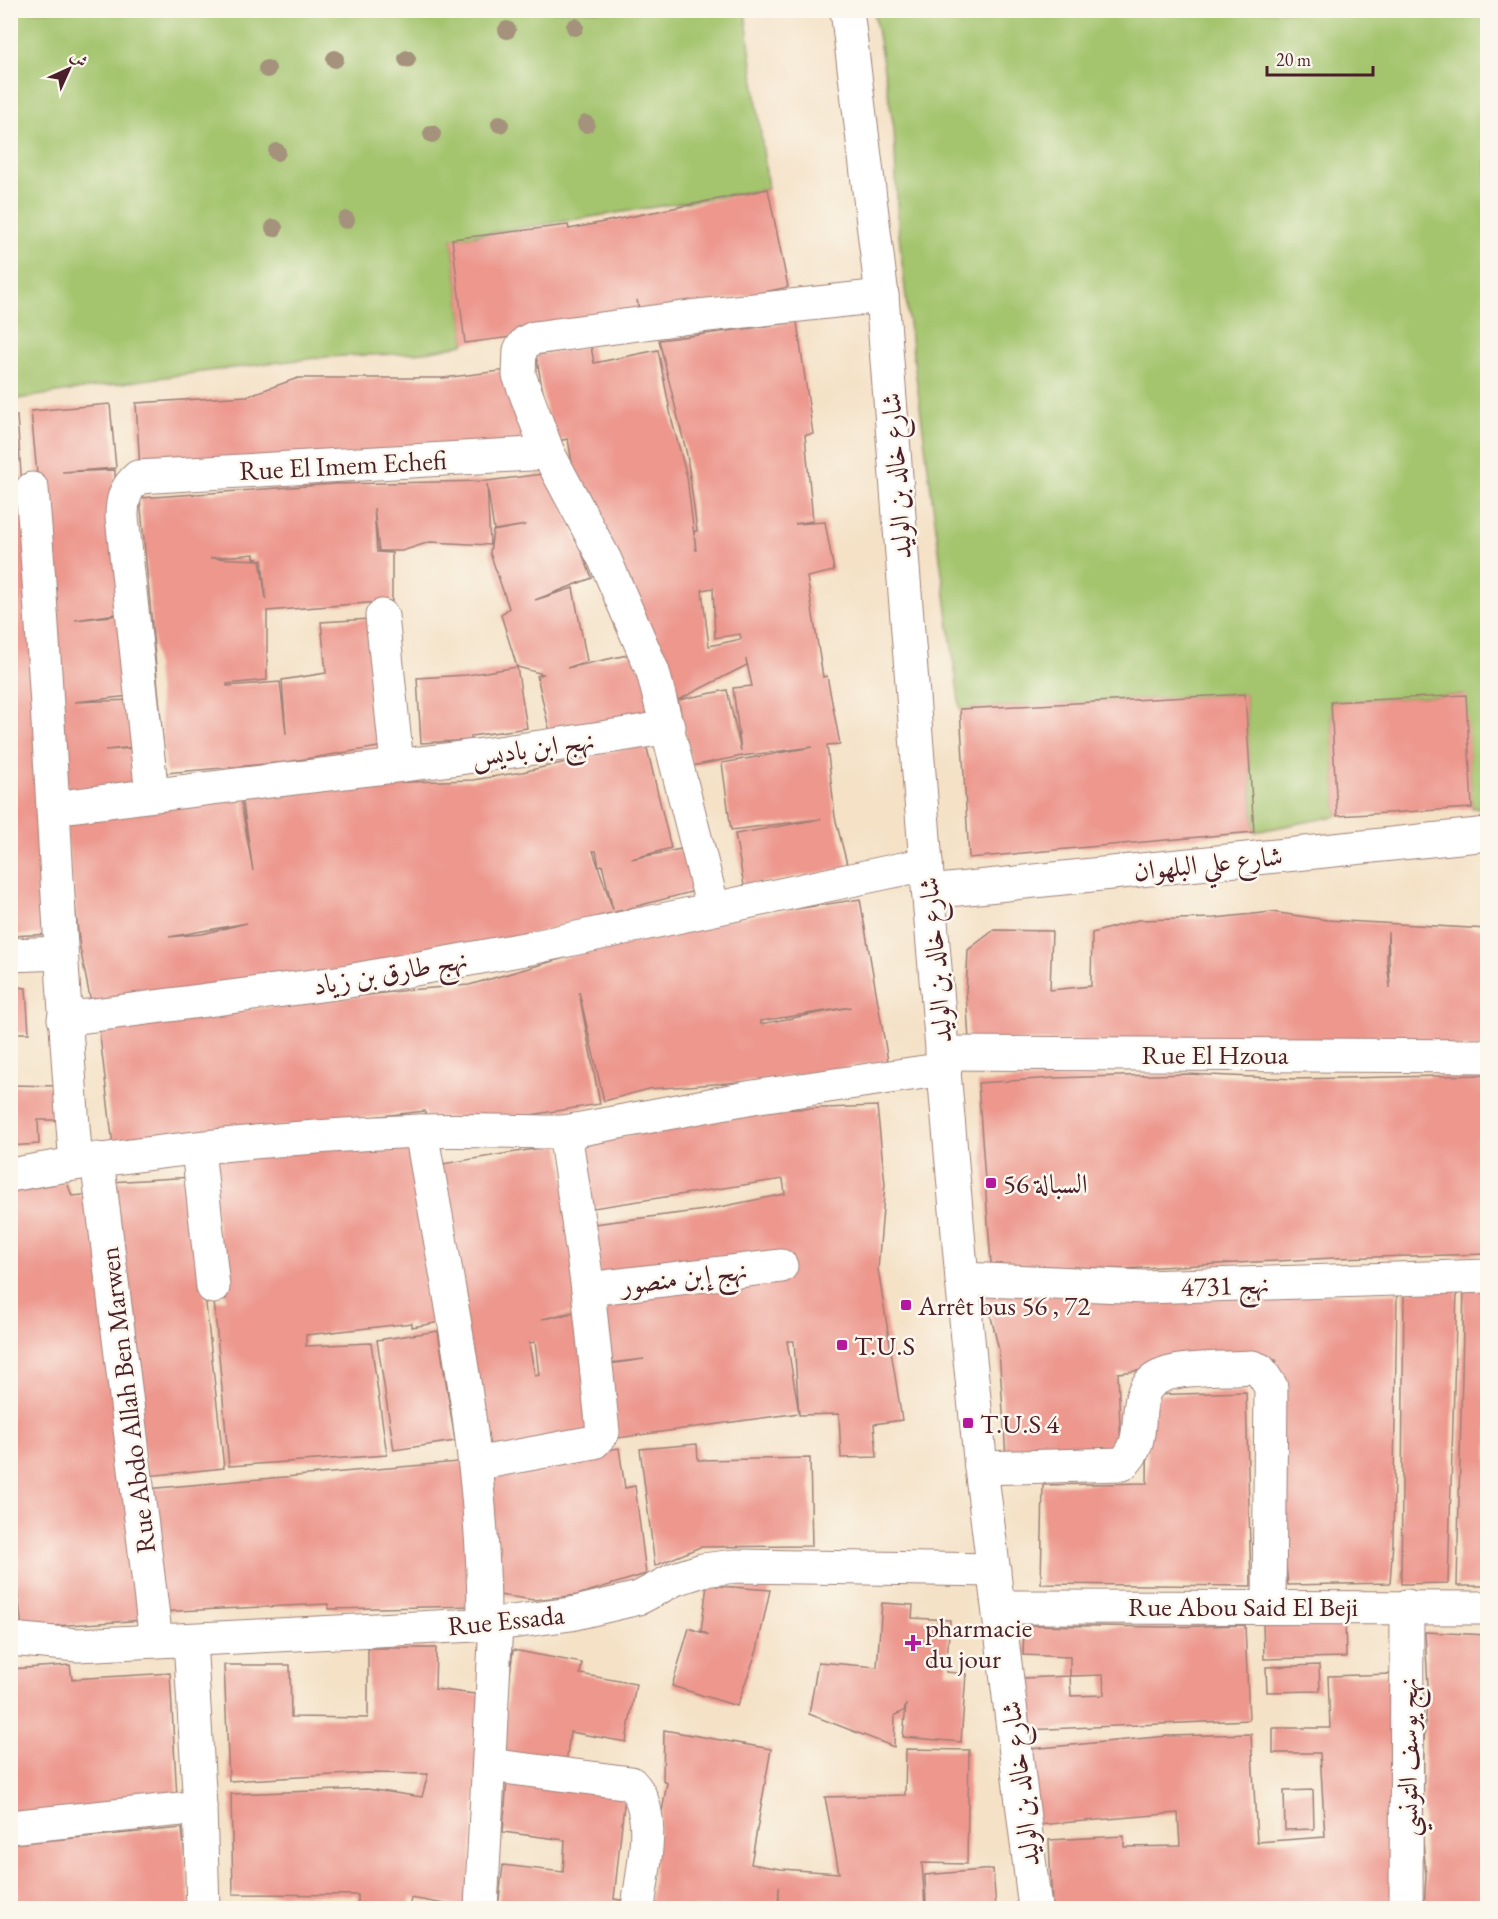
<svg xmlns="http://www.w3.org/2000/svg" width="1498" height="1919" font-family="'EB Garamond',Amiri,serif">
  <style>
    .green { fill: #a4c56e; stroke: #77724c; stroke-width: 1.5 }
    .building { fill: #ed978d; fill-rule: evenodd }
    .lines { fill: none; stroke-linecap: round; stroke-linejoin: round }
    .minor-casing { stroke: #9f8078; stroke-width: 35 }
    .minor { stroke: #fff; stroke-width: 33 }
    .tree { fill: #a5927c }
    .poi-dot { fill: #b5179e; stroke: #fbf7ec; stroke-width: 2 }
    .labels { text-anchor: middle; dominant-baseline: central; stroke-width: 5; stroke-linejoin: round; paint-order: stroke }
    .street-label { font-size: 27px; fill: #4a1f2b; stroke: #fbf7ec }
    .poi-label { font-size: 27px; fill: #4a1f2b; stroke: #fbf7ec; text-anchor: start }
  </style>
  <rect width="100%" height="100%" fill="#fbf7ec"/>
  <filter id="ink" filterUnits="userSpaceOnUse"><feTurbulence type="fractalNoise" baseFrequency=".0167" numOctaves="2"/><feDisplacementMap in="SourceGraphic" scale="12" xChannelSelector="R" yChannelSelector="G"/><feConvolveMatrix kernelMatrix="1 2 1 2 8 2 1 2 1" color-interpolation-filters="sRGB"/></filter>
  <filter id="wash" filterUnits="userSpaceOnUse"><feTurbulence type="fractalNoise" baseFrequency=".008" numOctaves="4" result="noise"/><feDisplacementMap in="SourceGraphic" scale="24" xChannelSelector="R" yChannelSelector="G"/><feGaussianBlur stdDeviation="1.35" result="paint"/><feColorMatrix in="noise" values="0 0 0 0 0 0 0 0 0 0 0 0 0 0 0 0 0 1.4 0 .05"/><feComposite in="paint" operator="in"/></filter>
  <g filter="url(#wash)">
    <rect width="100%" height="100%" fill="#f4e1c6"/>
    <g class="green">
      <path d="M11 11H745L768 189 452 239 465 343C417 359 367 352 317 358 214 369 112 384 11 400Z"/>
      <polygon points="874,11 1487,11 1487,807 1472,808 1465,695 1331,702 1337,816 1254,832 1245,694 960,709 908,316 898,226 894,128"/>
    </g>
    <g id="blocks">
      <g class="building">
        <polygon points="768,189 788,287 641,318 637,300 640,318 582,328 465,343 452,239 568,225 569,229"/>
        <path d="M797 322 813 434 805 435 813 521 795 524 825 522 834 571 807 577 823 677 827 676 840 744 827 745 835 817 848 868 744 886 735 834 821 819 731 830 722 763 813 747 742 756 692 766 678 700 727 690 741 751 733 688 752 686 746 659 747 665 678 700 576 487 568 439 552 442 536 355 591 346 594 363 658 350 672 421 687 477 696 551 694 531H697L687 455 659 340ZM713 588 715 638 740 634 741 639 709 646 702 590Z"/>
        <polygon points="508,370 530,442 140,469 136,403 247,396 298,378 443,378"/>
        <polygon points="110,404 116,468 62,472 115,470 116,533 123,613 75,620 121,615 130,696 74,702 131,700 134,747 105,750 136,748 138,786 67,789 31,411"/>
        <polygon points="10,416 17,416 53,934 10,936"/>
        <path d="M550 473 592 578 535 600 573 588 587 661 567 668 641 652 653 714 550 733 537 676 543 674 517 667 501 615 509 608 490 553 493 531 526 525 494 530 487 484 490 545 430 542 402 551H379L374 508 377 552 392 553V601L267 611V680L227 684V686L280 682 286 734 282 680 326 673 321 622 370 619 385 746 287 762 166 773 140 498 335 484 487 481ZM254 554V558L260 560 210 558ZM260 560H262L266 600Z"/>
        <polygon points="517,667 527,728 471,736 471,740 421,743 417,678 467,675"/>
        <polygon points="1245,694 1254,832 969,858 960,709"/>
        <polygon points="1466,695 1472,808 1337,816 1331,702"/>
        <path d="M646 744 671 848 631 859 686 848 695 891 462 952 92 1008 80 948 65 822 240 797 253 871 242 796 378 783 473 780 522 772ZM593 851H596L599 866 602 865 613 910ZM247 923 202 934 169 937Z"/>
        <path d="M860 899 888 1061 767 1080 649 1089 604 1101 579 992 600 1104 505 1119 426 1117 425 1111 113 1146 99 1028 408 990 469 985 571 956 738 918ZM851 1007 761 1024 760 1021Z"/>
        <path d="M1272 912 1327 920 1488 929V1048L969 1040 966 993 968 950 994 930 1052 931 1050 990 1091 986 1092 933 1138 920 1215 918ZM1388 932 1390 988 1387 961Z"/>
        <polygon points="10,986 26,988 29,1033 10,1033"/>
        <polygon points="1187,1074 1295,1079 1488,1075 1488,1254 1333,1258 1122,1269 991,1264 978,1083 1054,1078"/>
        <polygon points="10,1085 58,1086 57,1120 38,1120 39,1144 10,1146"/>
        <polygon points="877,1106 885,1184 878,1269 902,1420 874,1424 877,1457 841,1458 839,1414 799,1415 794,1341 787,1341 799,1413 618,1438 610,1364 644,1359 609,1363 594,1224 705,1210 785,1194 783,1179 587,1209 576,1144 772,1110"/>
        <polygon points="414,1138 441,1322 412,1327 412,1323 306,1335 306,1346 371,1343 387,1455 229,1466 214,1301 226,1299 209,1158"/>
        <path d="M559 1145 586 1309 542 1319 585 1312 599 1434 486 1456 436 1165ZM535 1342 539 1375 535 1376 529 1343Z"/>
        <polygon points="192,1177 224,1468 147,1476 110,1182"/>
        <polygon points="67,1182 72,1196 95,1194 146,1620 22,1628 10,1522 10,1192"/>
        <polygon points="1464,1285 1488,1285 1488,1586 1457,1586"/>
        <polygon points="984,1288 1157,1303 1212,1298 1397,1293 1393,1541 1390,1583 1288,1585 1283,1538 1276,1360 1214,1362 1118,1373 1121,1455 1006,1458 999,1350"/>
        <polygon points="1457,1290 1448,1583 1401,1584 1404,1291"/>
        <polygon points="438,1331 455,1441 394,1450 377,1340"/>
        <polygon points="1246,1392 1251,1586 1041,1584 1043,1485 1147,1483 1148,1395"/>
        <polygon points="697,1444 698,1460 810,1458 812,1546 700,1547 655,1566 640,1449"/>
        <polygon points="619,1448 625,1488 635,1486 646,1574 577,1595 534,1600 492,1594 491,1467"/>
        <polygon points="469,1461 475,1606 328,1609 328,1604 157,1612 146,1489"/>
        <polygon points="707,1585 770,1590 757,1650 737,1706 672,1686 689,1628 709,1635 701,1631"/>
        <polygon points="882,1603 913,1605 912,1618 950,1620 946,1672 966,1674 961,1742 903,1737 906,1704 904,1711 895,1715 894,1747 809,1714 818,1662 877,1667"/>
        <polygon points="1345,1620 1346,1657 1264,1659 1263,1622"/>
        <path d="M1024 1625 1167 1627 1245 1625 1249 1720 1026 1730 1023 1678 1070 1676V1657L1023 1655ZM1103 1675 1104 1695 1071 1696 1070 1676Z"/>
        <polygon points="1425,1632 1488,1635 1488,1908 1424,1908 1426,1875 1423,1841 1424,1743 1428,1687"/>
        <polygon points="368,1648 436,1648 435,1689 482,1695 468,1908 411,1898 409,1908 358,1908 358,1895 233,1894 231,1794 367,1789 422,1797 428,1774 368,1773 229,1781 224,1665 290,1665 291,1717 368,1718"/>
        <polygon points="513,1650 582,1663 580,1674 636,1684 626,1742 570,1732 566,1765 500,1757"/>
        <polygon points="70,1665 72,1679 170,1673 177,1798 10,1817 10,1669"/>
        <polygon points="1319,1665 1320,1691 1267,1692 1266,1667"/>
        <polygon points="1393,1674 1398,1908 1052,1908 1049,1840 1124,1836 1124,1847 1180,1846 1178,1813 1038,1825 1030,1749 1168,1736 1251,1734 1257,1842 1325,1837 1320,1753 1273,1753 1273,1728 1330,1728 1328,1676"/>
        <polygon points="664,1730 771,1749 751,1864 781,1869 839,1873 825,1797 905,1795 906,1749 969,1750 967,1864 922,1863 925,1908 779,1908 779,1886 778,1908 650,1908 656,1846 667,1783 663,1781"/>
        <polygon points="507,1780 625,1795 614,1899 627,1901 627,1908 498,1908 503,1865 563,1872 565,1840 503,1832"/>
        <polygon points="1313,1790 1314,1829 1285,1830 1284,1791"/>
        <polygon points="182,1828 190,1908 10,1908 10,1844"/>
        <polygon points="993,1869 996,1908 926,1908 925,1875"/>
      </g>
    </g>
  </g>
  <g filter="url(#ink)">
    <use href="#blocks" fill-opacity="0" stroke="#9f8078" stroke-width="1.5"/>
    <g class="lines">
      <defs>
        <g id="minor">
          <polyline points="847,10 882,296 926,864 962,1279 981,1468 1035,1908"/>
          <path d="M32 489C51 714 57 939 76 1163"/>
          <polyline points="382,616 397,764"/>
          <path d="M152 795 122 517C122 500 125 488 138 477L548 453"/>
          <path d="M55 808C259 780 465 762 669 727"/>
          <polyline points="929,892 1488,834"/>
          <polyline points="713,908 653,672 605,560 548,453 519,375 520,350 526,342 534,338 690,317 882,296"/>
          <polyline points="10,955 61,953"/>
          <polyline points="64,1019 343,982 530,948 926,864"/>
          <polyline points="942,1053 1488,1056"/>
          <path d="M421 1131C449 1294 485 1459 484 1625"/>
          <polyline points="198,1149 213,1287"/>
          <polyline points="97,1159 156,1641"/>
          <path d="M10 1175C145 1150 283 1137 419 1131 468 1129 517 1132 565 1132"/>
          <polyline points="962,1279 1144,1287 1488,1276"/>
          <polyline points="588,1289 781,1266"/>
          <polyline points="475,1464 594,1442 603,1432 588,1289 565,1132 753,1097 945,1069"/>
          <path d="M981 1468 1122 1464C1155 1437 1122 1390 1164 1375 1184 1367 1229 1369 1252 1367L1260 1370 1271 1387 1269 1606"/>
          <polyline points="999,1607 1488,1608"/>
          <polyline points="10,1639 77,1645 496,1624 571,1614 639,1598 675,1579 703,1570 736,1566 994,1570"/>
          <polyline points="190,1640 200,1807 203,1908"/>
          <path d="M489 1765 631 1783C659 1811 642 1872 638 1908"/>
          <polyline points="10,1827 200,1807"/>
          <polyline points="481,1908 496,1624"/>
          <polyline points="1406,1908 1407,1606"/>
        </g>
      </defs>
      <use href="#minor" class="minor-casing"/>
      <use href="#minor" class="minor"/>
    </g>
    <g class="tree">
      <circle cx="575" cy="27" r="9"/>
      <circle cx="507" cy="30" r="9"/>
      <circle cx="335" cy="59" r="9"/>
      <circle cx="407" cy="59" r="9"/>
      <circle cx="267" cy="69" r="9"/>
      <circle cx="500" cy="124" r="9"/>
      <circle cx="586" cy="124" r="9"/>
      <circle cx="432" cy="134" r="9"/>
      <circle cx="277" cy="152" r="9"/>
      <circle cx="346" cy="220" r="9"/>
      <circle cx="274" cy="228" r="9"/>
    </g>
  </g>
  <g class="poi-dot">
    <rect x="985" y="1177" width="12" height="12" rx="3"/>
    <rect x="900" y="1299" width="12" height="12" rx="3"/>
    <rect x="836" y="1339" width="12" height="12" rx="3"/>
    <rect x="962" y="1417" width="12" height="12" rx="3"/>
    <path d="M910 1634h6v6h6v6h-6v6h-6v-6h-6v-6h6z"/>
  </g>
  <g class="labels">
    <g class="street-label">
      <text transform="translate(343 465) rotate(-3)">Rue El Imem Echefi</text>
      <text transform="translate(896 476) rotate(-94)">شارع خالد بن الوليد</text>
      <text transform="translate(533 748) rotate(-8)">نهج ابن باديس</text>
      <text transform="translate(1208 863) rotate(-6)">شارع علي البلهوان</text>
      <text transform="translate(935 960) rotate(-95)">شارع خالد بن الوليد</text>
      <text transform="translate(390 972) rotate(-10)">نهج طارق بن زياد</text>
      <text x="1215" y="1054">Rue El Hzoua</text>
      <text transform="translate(684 1277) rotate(-7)">نهج إبن منصور</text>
      <text transform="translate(1225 1285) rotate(-2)">نهج 4731</text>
      <text transform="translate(127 1400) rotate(-97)">Rue Abdo Allah Ben Marwen</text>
      <text x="1243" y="1606">Rue Abou Said El Beji</text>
      <text transform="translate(506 1620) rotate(-6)">Rue Essada</text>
      <text transform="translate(1407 1757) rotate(-90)">نهج يوسف التونسي</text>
      <text transform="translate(1020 1784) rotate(-97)">شارع خالد بن الوليد</text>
    </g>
    <g class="poi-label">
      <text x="1003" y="1183">السبالة 56</text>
      <text x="918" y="1305">Arrêt bus 56 , 72</text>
      <text x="854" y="1345">T.U.S</text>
      <text x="980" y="1423">T.U.S 4</text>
      <text x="925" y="1627">pharmacie<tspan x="925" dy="31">du jour</tspan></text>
    </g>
  </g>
  <rect width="1498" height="1919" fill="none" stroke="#fbf7ec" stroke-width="36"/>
  <g transform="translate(69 69) rotate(45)" stroke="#fbf7ec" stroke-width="4.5" paint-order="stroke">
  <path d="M0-4.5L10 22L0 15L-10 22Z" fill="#4a1f2b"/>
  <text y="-9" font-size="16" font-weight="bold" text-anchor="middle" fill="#4a1f2b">ش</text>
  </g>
  <path d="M1267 66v9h106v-9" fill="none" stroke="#4a1f2b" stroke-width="3"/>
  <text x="1276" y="66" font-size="18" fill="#4a1f2b" stroke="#fbf7ec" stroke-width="4.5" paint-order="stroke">20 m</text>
</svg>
